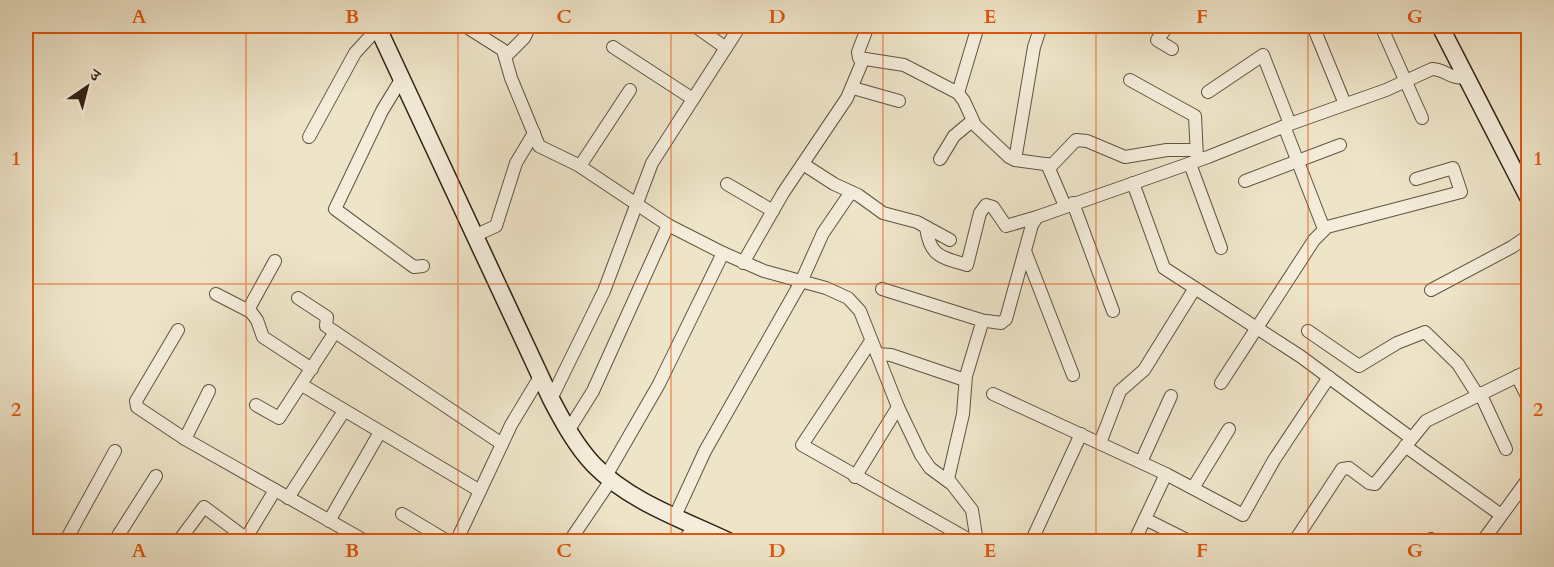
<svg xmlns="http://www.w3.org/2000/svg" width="1554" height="567" font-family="Cardo,'Noto Serif Devanagari',serif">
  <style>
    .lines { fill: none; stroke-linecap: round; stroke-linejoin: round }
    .street-casing { stroke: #605241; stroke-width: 14 }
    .secondary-casing { stroke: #312114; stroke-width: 19 }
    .street { stroke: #f4eddb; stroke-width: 12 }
    .secondary { stroke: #f4eddb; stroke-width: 16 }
    .grid { fill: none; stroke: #df560c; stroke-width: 1.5; stroke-opacity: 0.55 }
    .neatline { fill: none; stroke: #df560c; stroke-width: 2 }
    .grid-label { font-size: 20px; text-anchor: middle; font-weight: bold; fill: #df560c }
  </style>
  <rect width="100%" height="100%" fill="#eee4c8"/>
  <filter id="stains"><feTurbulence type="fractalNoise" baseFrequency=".00333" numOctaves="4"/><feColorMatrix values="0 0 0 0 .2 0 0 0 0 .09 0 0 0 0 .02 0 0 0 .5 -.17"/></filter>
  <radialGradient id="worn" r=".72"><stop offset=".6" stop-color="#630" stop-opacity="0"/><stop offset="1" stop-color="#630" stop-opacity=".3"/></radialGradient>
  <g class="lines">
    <defs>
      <g id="street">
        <polyline points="465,26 503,50 511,78 539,146 578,165 668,225 723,253 764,271 826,288 848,298 860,311 898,407 921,455 930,468 949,482"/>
        <polyline points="695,26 726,48"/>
        <polyline points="868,26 858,52 859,58 904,65 958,93 964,101 975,125 1009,157 1015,160 1052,165 1076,140 1087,141 1125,157 1167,150 1196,150"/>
        <polyline points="1168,26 1157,40 1172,49"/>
        <polyline points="1313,26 1345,104"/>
        <polyline points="1381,26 1422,118"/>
        <polyline points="613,47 693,99"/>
        <polyline points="505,57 524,38 530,26"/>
        <polyline points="402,78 382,111 335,209 414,267 423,266"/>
        <polyline points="1130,80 1195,116 1197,157"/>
        <polyline points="853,88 899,101"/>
        <polyline points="1208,92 1263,55 1290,124"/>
        <polyline points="958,93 978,26"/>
        <polyline points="1284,126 1324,229"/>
        <polyline points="309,137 355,53 378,28"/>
        <polyline points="940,159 954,136 972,121"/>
        <polyline points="1015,160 1034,47 1041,26"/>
        <polyline points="803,164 834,184 858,195 883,213 917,222 950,240"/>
        <polyline points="1047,164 1065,206"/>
        <polyline points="1190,164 1221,248"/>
        <polyline points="580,166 630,90"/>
        <polyline points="1245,181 1340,145"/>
        <polyline points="1133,183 1164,268 1300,356 1411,438"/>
        <polyline points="727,184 773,211"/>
        <polyline points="1073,203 1113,311"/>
        <path d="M926 227C930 257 941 257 967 265L980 213 986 205 993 207 1006 226 1037 217"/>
        <polyline points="474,236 496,226 516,163 534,133"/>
        <polyline points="1025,251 1073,375"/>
        <polyline points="743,263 783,193 847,98 863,60"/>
        <polyline points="882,289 984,321"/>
        <polyline points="1431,290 1512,247 1528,236"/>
        <polyline points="216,294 251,312 257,320 263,337 312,369"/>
        <polyline points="298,298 327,317 326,326 502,444"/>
        <polyline points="248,310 275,261"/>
        <polyline points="178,330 136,401 137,407 185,439 367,542"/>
        <polyline points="1308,331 1359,366 1397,343 1425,332 1458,364 1477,394"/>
        <polyline points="871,341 802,445 973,542"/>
        <polyline points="877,354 891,355 965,380"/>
        <polyline points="1517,376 1528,398"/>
        <polyline points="1221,383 1314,240 1327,227 1461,192 1453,168 1416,179"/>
        <polyline points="302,385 480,491"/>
        <polyline points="1480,393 1506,449"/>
        <polyline points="993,394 1166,474 1243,515 1274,460 1329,377"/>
        <polyline points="551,399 604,291 652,163 740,26"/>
        <polyline points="256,405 279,418 335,332"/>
        <polyline points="568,431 593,391 668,225"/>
        <polyline points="185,439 209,391"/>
        <polyline points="1100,443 1120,391 1144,370 1195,288"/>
        <polyline points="1405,446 1501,515"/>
        <polyline points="1141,462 1171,396"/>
        <polyline points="606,476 659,384 723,253"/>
        <polyline points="855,477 898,407"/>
        <polyline points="1193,488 1229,429"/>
        <polyline points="288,498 344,411"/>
        <polyline points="402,514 449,542"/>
        <polyline points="675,516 705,451 801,282 823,233 851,192"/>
        <polyline points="1145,519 1191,542"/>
        <polyline points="329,521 380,432"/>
        <polyline points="246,538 275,490"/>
        <polyline points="1431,539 1435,542"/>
        <polyline points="65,542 115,451"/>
        <polyline points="114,542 156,476"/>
        <polyline points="178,542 204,507 251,542"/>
        <polyline points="456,542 511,425 541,375"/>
        <polyline points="569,542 611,480"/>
        <polyline points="682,542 696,526"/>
        <path d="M977 542 972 510 948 479 963 414 966 376 982 323 987 321 1001 323 1006 319 1032 225 1037 217 1208 157 1290 124 1386 90 1432 69C1445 69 1451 80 1465 77"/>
        <polyline points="1031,542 1081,434"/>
        <polyline points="1134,542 1166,474"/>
        <polyline points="1294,542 1342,469 1349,468 1369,483 1375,484 1426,421 1528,371"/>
        <polyline points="1482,542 1528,479"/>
      </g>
      <g id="secondary">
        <path d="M377 26 551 399C563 422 576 446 594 465 630 502 684 520 730 542"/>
        <polyline points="1440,26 1528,197"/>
      </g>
    </defs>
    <use href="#street" class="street-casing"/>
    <use href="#secondary" class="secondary-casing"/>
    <use href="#street" class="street"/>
    <use href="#secondary" class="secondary"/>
  </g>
  <path class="grid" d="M246 26V542M458 26V542M671 26V542M883 26V542M1096 26V542M1308 26V542M26 284H1528"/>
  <rect width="1554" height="567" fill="none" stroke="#eee4c8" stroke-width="66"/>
  <g transform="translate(87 87) rotate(35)" stroke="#f4eddb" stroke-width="4.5" paint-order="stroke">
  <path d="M0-4.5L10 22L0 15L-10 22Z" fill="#312114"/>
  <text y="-9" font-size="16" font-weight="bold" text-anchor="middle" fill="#312114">उ</text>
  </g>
  <rect x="33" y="33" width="1488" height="501" class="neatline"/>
  <g class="grid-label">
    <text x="139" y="23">A</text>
    <text x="352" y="23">B</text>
    <text x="564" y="23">C</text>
    <text x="777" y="23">D</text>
    <text x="990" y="23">E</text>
    <text x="1202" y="23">F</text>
    <text x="1415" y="23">G</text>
    <text x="16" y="165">1</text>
    <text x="1538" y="165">1</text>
    <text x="16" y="416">2</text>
    <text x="1538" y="416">2</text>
    <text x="139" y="557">A</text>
    <text x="352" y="557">B</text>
    <text x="564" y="557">C</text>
    <text x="777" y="557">D</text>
    <text x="990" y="557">E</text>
    <text x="1202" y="557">F</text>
    <text x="1415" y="557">G</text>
  </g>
  <rect width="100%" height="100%" filter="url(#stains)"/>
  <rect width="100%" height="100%" fill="url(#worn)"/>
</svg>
